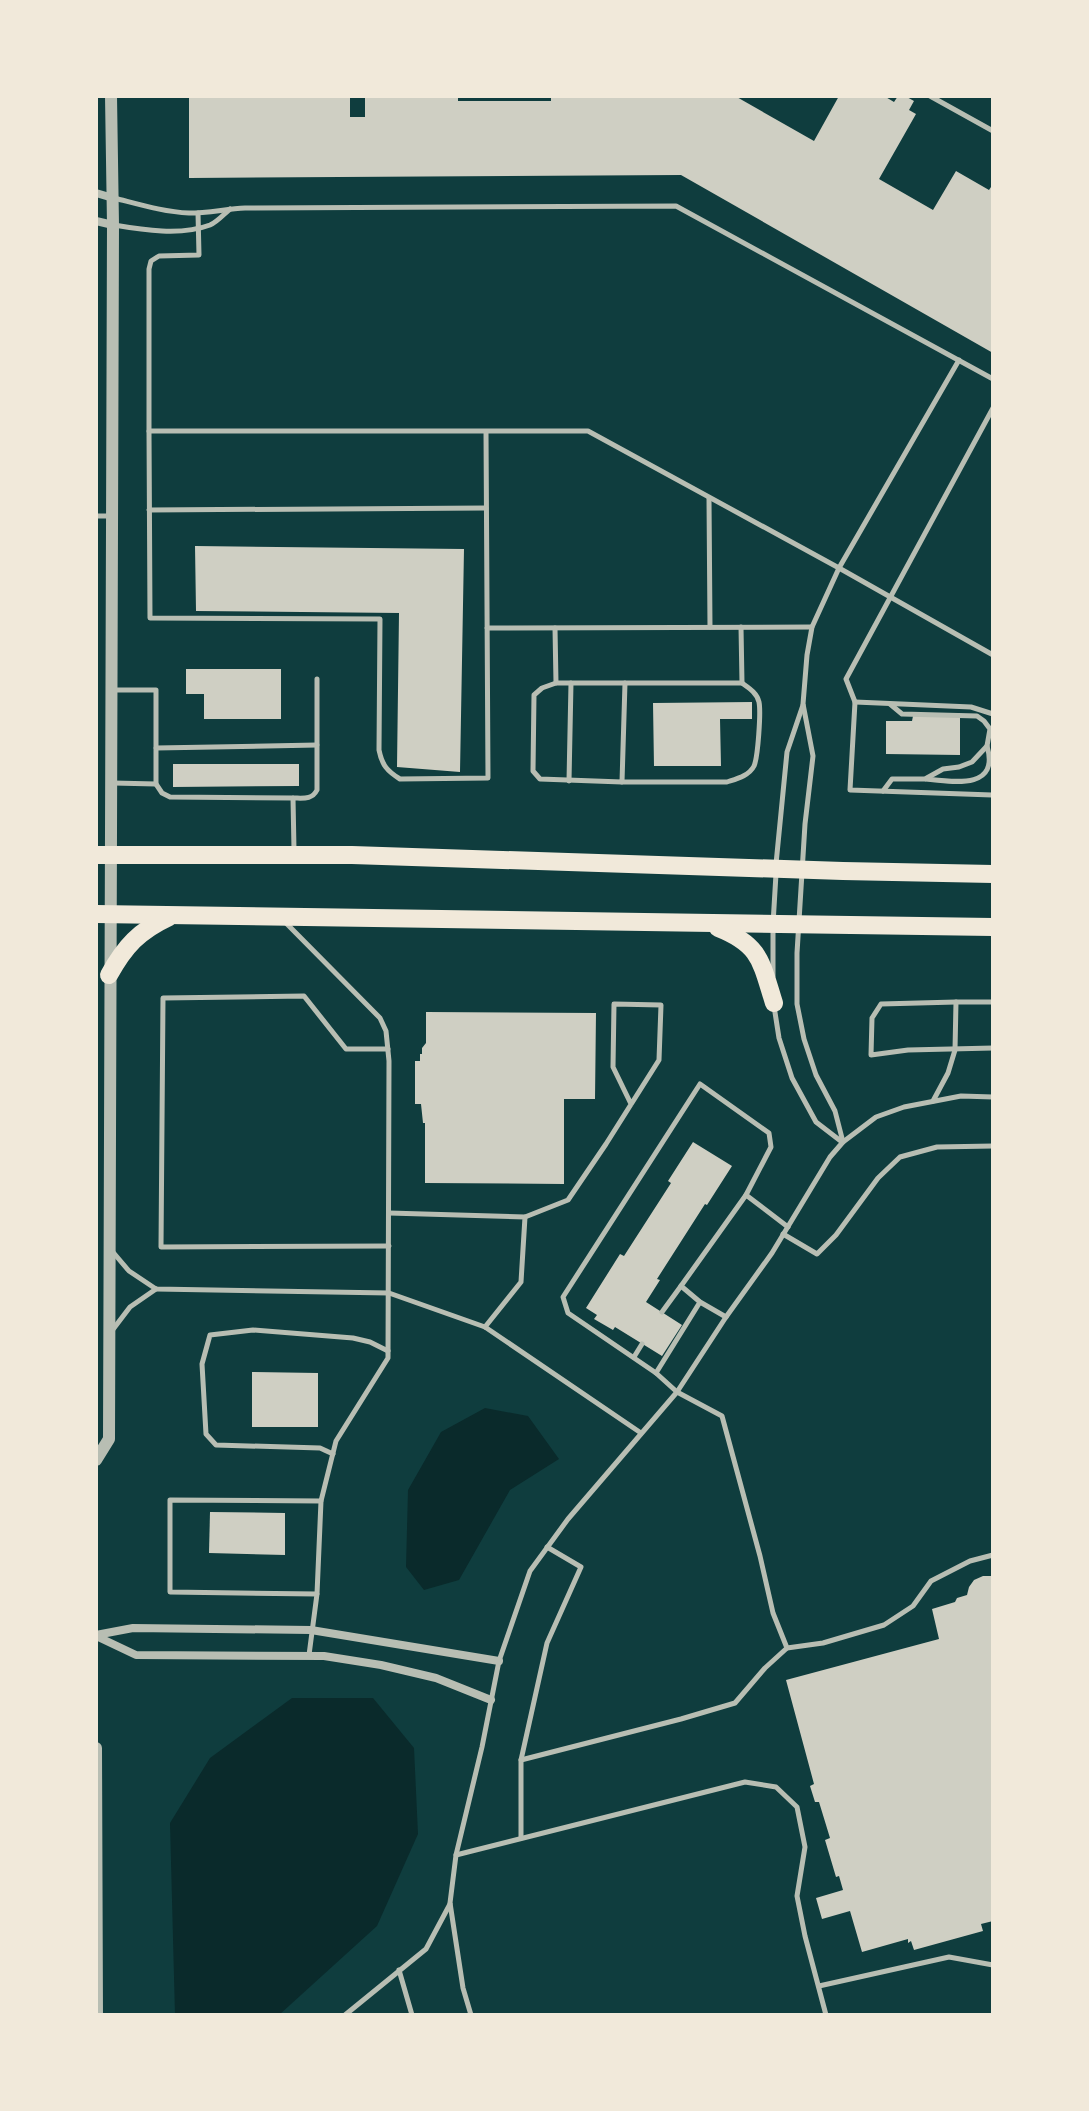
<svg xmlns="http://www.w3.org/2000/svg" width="1089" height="2111" font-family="Montserrat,sans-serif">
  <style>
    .water { fill: #0a2a2b }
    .building { fill: #cfcfc3 }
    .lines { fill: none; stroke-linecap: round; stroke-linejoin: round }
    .service { stroke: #b8beb3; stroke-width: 5 }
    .minor { stroke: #b8beb3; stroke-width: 8 }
    .tertiary { stroke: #b8beb3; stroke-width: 12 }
    .trunk { stroke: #f1e9da; stroke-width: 18 }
  </style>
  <rect width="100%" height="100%" fill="#0f3d3e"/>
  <g class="water">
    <polygon points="485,1408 528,1416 559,1459 510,1490 459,1580 424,1590 406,1567 408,1490 441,1432"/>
    <polygon points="292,1698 373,1698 414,1748 418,1834 377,1926 279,2015 175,2015 170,1823 210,1758"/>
  </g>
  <g class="building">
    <polygon points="189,96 350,96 350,117 365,117 365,96 458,96 458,101 551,101 551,96 735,96 814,141 839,96 884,96 894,102 898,96 905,96 914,101 909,110 916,114 879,179 933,210 956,171 989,190 993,184 993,353 681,175 189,178"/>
    <polygon points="195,546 464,549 460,772 397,767 399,613 196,611"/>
    <polygon points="186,669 281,669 281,719 204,719 204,694 186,694"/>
    <polygon points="752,702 752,719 720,719 721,766 654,766 653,703"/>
    <polygon points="913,716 960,717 960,755 886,754 886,721 912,721"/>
    <polygon points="173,764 299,764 299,786 173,787"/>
    <polygon points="426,1012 596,1013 595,1099 564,1099 564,1184 425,1183 425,1123 423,1123 421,1104 415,1104 415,1061 420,1061 420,1054 422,1054 422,1048 426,1043"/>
    <polygon points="693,1142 732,1166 707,1205 705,1204 657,1279 660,1280 646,1302 682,1325 662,1356 615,1327 613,1330 594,1319 597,1315 586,1308 620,1254 624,1256 671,1183 668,1181"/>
    <polygon points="252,1372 318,1373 318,1427 252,1427"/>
    <polygon points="210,1512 285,1513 285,1555 209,1553"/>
    <polygon points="983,1576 993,1576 993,1921 981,1924 983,1931 914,1950 911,1941 908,1943 908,1939 862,1952 850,1911 822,1919 816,1898 843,1890 839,1876 836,1877 825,1840 830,1838 819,1802 815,1802 810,1786 814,1784 786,1680 939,1639 932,1609 955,1602 957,1598 967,1595 969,1587 974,1580"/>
  </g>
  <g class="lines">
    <g class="service">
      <polyline points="930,96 993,131"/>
      <path d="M114 198C138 204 164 212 189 213 208 213 226 209 245 208L676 206 993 379"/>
      <path d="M114 225C143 230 181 236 210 225 217 222 224 214 230 209"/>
      <polyline points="993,408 846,679 855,702 850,790 992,795 993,794"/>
      <polyline points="149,431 149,269 151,261 159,256 199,255 198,213"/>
      <path d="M486 431 488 778 400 779C387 771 382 765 379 750L380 619 150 618 149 431H588L839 568 993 655"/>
      <polyline points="709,498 710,627"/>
      <polyline points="149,510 486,508"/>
      <polyline points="96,516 111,516"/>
      <polyline points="487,628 812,627"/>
      <polyline points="555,628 556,683 742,683 741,627"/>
      <polyline points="556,683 542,688 534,695 533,771 540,779 622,782 625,683"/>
      <polyline points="113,690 156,690 156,784 162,793 170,797 293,798"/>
      <polyline points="855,702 971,707 993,714"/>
      <polyline points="156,748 317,745"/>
      <path d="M926 779C953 782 1000 790 987 746"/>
      <polyline points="569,781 571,683"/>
      <path d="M622 782H727C736 779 749 776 754 766 758 757 761 712 759 702 757 693 749 688 742 683"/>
      <polyline points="113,783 156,784"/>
      <polyline points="883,791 892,779 925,779 943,769 959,767 972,762 987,746 990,729 984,721 977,716 902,714 890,704"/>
      <path d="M294 850 293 798C303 798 312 800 317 790V679"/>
      <polyline points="776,864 787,752 803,705"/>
      <polyline points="286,923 380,1018 386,1031 389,1061 388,1358 336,1441 321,1501 317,1594 309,1655"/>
      <polyline points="773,976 773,924 776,874"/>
      <polyline points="956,1002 881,1004 872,1018 871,1055 908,1050 993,1048"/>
      <polyline points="774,1006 779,1038 792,1078 816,1122 842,1142"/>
      <polyline points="388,1049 346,1049 304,996 163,998 161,1247 389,1246"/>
      <polyline points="933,1101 948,1073 955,1050 956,1002 993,1002"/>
      <polyline points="843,1142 835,1111 816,1075 804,1039 797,1004 797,953 805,824 813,756 803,704 807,655 812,627 839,568 959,360"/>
      <polyline points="389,1213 525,1217 521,1282 485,1327"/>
      <polyline points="525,1217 568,1200 606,1144 659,1060 661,1005 614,1004 613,1067 631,1104"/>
      <polyline points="783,1234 817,1254 836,1235 878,1178 900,1157 937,1147 993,1146"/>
      <polyline points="112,1251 129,1271 156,1289 389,1293 485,1327 641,1433"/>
      <polyline points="700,1302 656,1373 677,1392 722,1416 760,1556 773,1613 787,1648 823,1643 884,1625 913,1606 931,1581 970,1561 993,1555"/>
      <polyline points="662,1312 681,1286"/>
      <polyline points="726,1317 700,1302 681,1286 746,1195 788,1227"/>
      <polyline points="111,1332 130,1307 156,1289"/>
      <polyline points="634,1357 642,1344"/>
      <polyline points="656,1373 568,1313 563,1297 700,1084 769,1133 771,1147 746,1195"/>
      <polyline points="333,1454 320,1448 216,1445 206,1434 202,1364 210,1335 253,1330 353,1338 370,1342 388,1351"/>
      <polyline points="317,1594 170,1592 170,1500 321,1501"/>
      <polyline points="521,1760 681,1719 735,1703 765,1668 787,1648"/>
      <polyline points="521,1838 521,1760 547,1643 581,1567 547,1547"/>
      <polyline points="456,1855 745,1782 776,1787 797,1807 805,1847 797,1896 805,1936 826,2015"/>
      <polyline points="399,1970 412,2015"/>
      <polyline points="819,1986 949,1957 993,1965"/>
      <polyline points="345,2015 426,1949 450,1904"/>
      <polyline points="471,2015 463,1988 450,1903 456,1855 482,1747 499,1661 530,1571 568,1519 677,1392 726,1317 772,1253 830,1157 843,1142 876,1117 904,1107 961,1096 993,1097"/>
    </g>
    <g class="minor">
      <polyline points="96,193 113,198"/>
      <polyline points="96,221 113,225"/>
      <polyline points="96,1635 133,1628 311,1630 499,1661"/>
      <polyline points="96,1636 136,1655 324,1656 381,1665 436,1678 491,1700"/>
    </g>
    <g class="tertiary">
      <polyline points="96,1460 109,1439 113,225 111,96"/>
      <polyline points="96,1748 97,2015"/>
    </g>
    <g class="trunk">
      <polyline points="96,855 352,855 843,871 993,874"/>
      <polyline points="96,914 993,927"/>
      <path d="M718 928C761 945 761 962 774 1003"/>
      <path d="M109 975C125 946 139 931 169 917"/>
    </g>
  </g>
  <rect width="1089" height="2111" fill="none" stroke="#f1e9da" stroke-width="196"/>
</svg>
